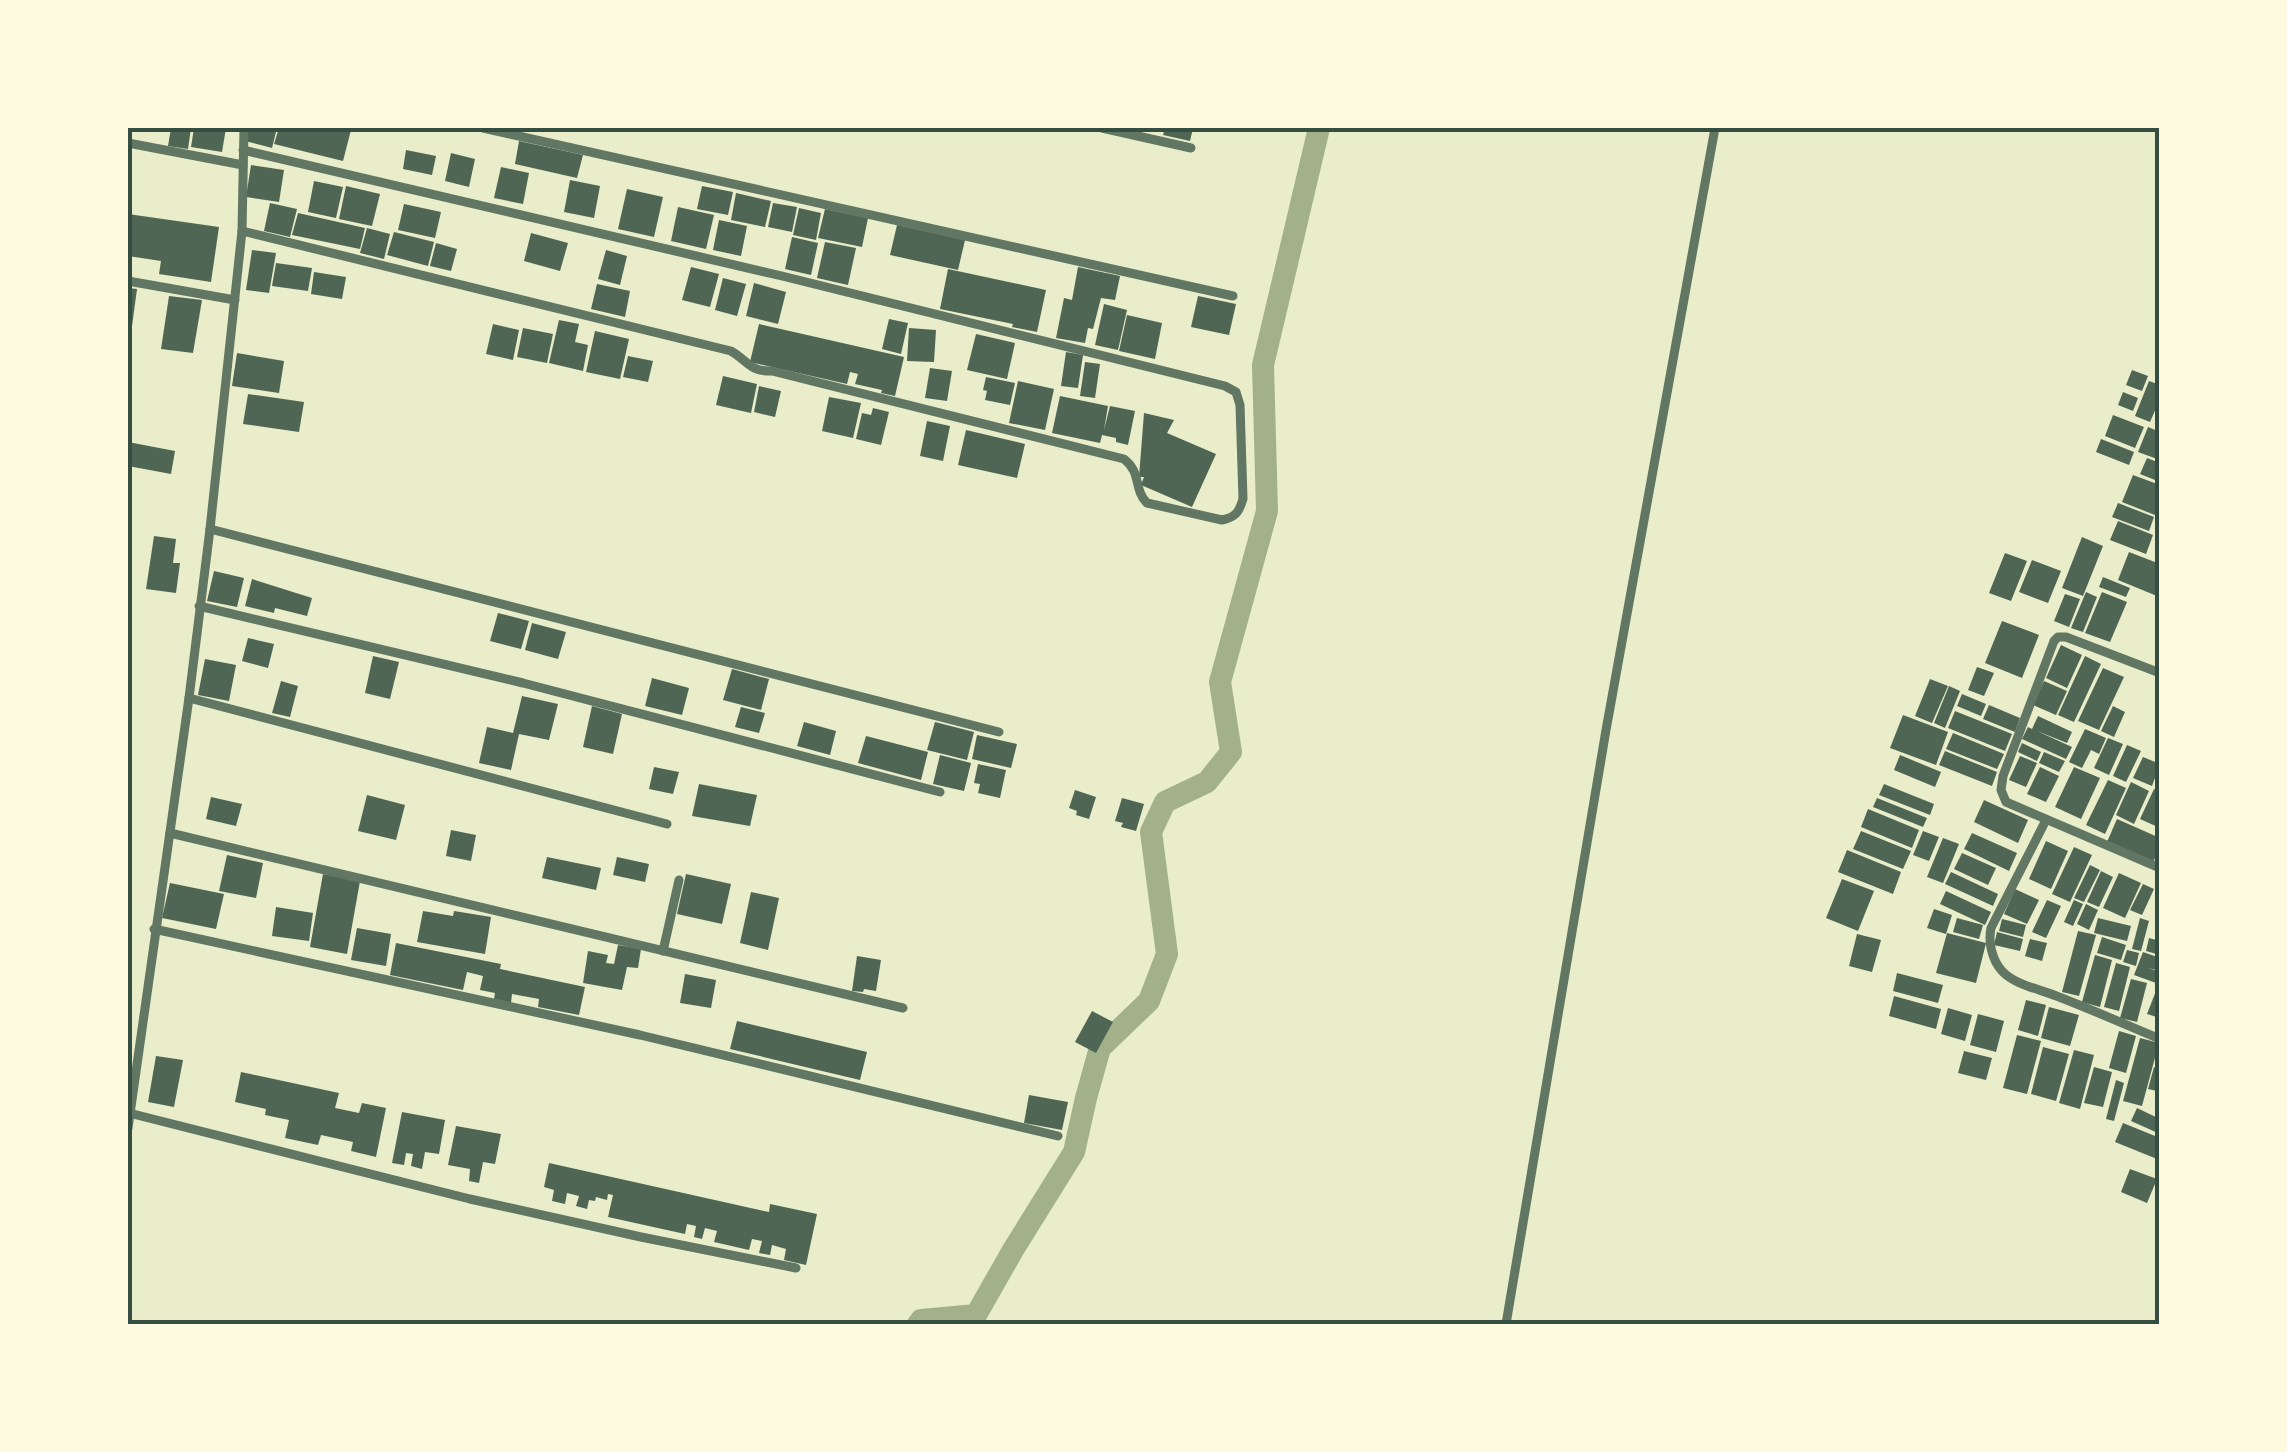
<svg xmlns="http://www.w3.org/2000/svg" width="2287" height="1452" font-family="Figtree,sans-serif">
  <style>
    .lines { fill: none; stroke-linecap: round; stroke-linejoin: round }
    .canal { stroke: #a3b18a; stroke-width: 22 }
    .building { fill: #4f6655 }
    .minor { stroke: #617663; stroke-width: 9 }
    .neatline { fill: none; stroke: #344e41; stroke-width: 4 }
  </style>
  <rect width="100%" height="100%" fill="#e9edc9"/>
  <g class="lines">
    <polyline class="canal" points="918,1324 921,1320 976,1315 1013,1250 1074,1152 1086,1098 1100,1048 1149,1001 1167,954 1151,832 1165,802 1207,782 1231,752 1220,682 1267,511 1263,365 1319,128"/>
  </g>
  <g class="building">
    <polygon points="171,128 191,128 188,149 168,146"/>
    <polygon points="194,128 226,128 222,152 191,147"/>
    <polygon points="249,128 277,128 272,148 245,141"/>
    <polygon points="279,128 342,128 351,130 343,161 274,144"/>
    <polygon points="1165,128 1193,128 1190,141 1163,135"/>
    <polygon points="519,141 583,155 577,178 515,164"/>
    <polygon points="406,150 436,156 432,175 403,169"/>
    <polygon points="451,153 475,159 469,187 445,181"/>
    <polygon points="251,165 284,170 279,202 246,197"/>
    <polygon points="501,167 529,173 523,204 494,198"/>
    <polygon points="570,180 600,186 594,218 564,212"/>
    <polygon points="314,181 343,187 336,218 308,212"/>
    <polygon points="346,186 380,194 372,226 339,219"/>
    <polygon points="702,186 733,192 728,215 697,209"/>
    <polygon points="627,189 663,197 654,237 618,229"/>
    <polygon points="736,193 771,201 765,227 731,220"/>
    <polygon points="270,203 297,209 290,237 264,231"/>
    <polygon points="773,203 797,207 792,232 768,227"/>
    <polygon points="404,204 441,212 435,238 398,230"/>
    <polygon points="678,207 714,215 706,249 671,241"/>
    <polygon points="799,208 821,213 816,240 793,235"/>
    <polygon points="825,209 868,218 862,247 818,238"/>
    <polygon points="298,213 365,228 360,249 292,235"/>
    <polygon points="128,214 219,227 211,282 159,274 161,261 128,256"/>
    <polygon points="719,220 747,226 741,256 713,250"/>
    <polygon points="897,225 965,240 958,270 890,255"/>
    <polygon points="367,228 390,234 384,259 360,253"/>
    <polygon points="394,232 434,242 428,266 387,255"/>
    <polygon points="531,233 568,243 560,271 524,261"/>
    <polygon points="792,237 818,243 811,275 785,269"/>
    <polygon points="825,242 856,248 848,285 817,278"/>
    <polygon points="436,243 457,249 451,271 430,266"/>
    <polygon points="252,250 276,253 269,293 246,290"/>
    <polygon points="606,250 627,256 620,285 598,279"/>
    <polygon points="276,263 312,268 308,291 272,286"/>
    <polygon points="691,267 719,274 710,307 682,300"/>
    <polygon points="1078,267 1120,276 1115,300 1101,298 1093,329 1088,328 1085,343 1056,338 1064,298 1072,300"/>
    <polygon points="948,269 1046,290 1037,332 1012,327 1013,324 940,309"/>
    <polygon points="314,272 346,277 342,299 311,294"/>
    <polygon points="723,278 746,284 737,316 715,310"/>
    <polygon points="754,283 786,292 778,324 746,316"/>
    <polygon points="597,284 630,291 625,317 591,309"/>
    <polygon points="128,288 137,289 130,341 128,341"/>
    <polygon points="169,296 202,300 193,353 161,349"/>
    <polygon points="1198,296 1236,304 1229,335 1191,327"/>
    <polygon points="1104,304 1127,310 1118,350 1095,345"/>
    <polygon points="1127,315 1162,323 1155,359 1119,351"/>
    <polygon points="889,319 908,323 901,354 882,349"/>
    <polygon points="559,320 579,324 575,342 588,345 583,371 549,363"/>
    <polygon points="493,324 519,330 513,360 486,354"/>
    <polygon points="759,324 904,357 895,396 881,393 882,390 855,384 858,374 850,372 847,384 750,362"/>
    <polygon points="523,328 553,334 547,363 517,357"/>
    <polygon points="909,328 936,330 934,362 907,361"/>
    <polygon points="595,331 629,339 620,379 586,372"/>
    <polygon points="976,334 1015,343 1007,379 967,370"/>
    <polygon points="1066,352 1083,355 1078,388 1061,386"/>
    <polygon points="237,353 284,361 279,393 232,386"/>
    <polygon points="628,356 653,361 648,382 623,377"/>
    <polygon points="1085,362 1100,364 1095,398 1080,396"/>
    <polygon points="930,368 952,371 947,401 925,398"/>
    <polygon points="2132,370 2148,376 2142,391 2126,385"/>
    <polygon points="723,376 757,384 751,413 716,405"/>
    <polygon points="986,377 1015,383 1010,405 985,400 987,391 983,390"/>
    <polygon points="1018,381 1054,389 1045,430 1009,423"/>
    <polygon points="2149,381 2160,385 2160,399 2150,422 2135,416"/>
    <polygon points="759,386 781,391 775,417 754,412"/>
    <polygon points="2123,392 2138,398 2133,411 2118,405"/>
    <polygon points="248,394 304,402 299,432 243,424"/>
    <polygon points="1060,396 1108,406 1104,430 1110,406 1135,411 1128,445 1116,442 1116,438 1102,435 1100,443 1052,433"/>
    <polygon points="829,397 861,403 853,438 822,431"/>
    <polygon points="873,408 889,412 881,445 856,439 862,413 871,415"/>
    <polygon points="1144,413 1174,420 1167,433 1216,454 1192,507 1141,485 1144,477 1139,477"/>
    <polygon points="2113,415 2144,427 2135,448 2105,436"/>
    <polygon points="927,421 950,426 943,461 920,456"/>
    <polygon points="2148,427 2160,432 2160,460 2138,452"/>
    <polygon points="966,430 1025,444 1017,478 958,465"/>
    <polygon points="2101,439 2134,452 2129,465 2096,452"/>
    <polygon points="128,442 175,451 171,474 128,466"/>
    <polygon points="2147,458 2160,463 2160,482 2140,474"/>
    <polygon points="2133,475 2160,485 2160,517 2122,502"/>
    <polygon points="2118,503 2154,517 2149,531 2112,517"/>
    <polygon points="2118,521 2153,535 2146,554 2110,540"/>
    <polygon points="154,536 176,539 173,563 180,563 176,593 146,589"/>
    <polygon points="2082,537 2103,546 2083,596 2062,588"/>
    <polygon points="2129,552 2160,564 2160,590 2157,596 2118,580"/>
    <polygon points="2005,553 2027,561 2011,601 1989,593"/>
    <polygon points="2032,560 2061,571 2048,603 2019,592"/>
    <polygon points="214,571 244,578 237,607 207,601"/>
    <polygon points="2103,577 2130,588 2126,597 2099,587"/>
    <polygon points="252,579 312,598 307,616 275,608 274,613 245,606"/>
    <polygon points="2086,592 2097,597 2083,632 2071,628"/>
    <polygon points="2102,592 2127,602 2110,642 2085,633"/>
    <polygon points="2065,594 2080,599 2069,627 2054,621"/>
    <polygon points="498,613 529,621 521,649 490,641"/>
    <polygon points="2002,621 2039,635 2022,678 1985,663"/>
    <polygon points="532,623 566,632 558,659 525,650"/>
    <polygon points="248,638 274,644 268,668 242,661"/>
    <polygon points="2061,645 2082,655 2067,688 2046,678"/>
    <polygon points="373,656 399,662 390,699 365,693"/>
    <polygon points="2085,656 2101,664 2074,722 2058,715"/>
    <polygon points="205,659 236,665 229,701 198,695"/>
    <polygon points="1977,667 1994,673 1984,696 1968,690"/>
    <polygon points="2103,668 2124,677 2099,730 2078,721"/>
    <polygon points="732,669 769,679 761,710 723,700"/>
    <polygon points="652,678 689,688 682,715 645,706"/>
    <polygon points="1930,679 1948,686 1932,723 1915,716"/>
    <polygon points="281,681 298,686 290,717 272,713"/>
    <polygon points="2044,681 2067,691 2056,715 2033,705"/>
    <polygon points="1949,686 1960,691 1945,728 1934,723"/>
    <polygon points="1962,694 1986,704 1981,716 1957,706"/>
    <polygon points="522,696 558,704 549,740 519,734 511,770 479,763 487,727 513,733"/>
    <polygon points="1989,705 2020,718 2015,732 1983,719"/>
    <polygon points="592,706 622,714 613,754 583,747"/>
    <polygon points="2113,706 2125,712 2114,737 2101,731"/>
    <polygon points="741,707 765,713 759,733 735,727"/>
    <polygon points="1955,711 2012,734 2005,751 1948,728"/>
    <polygon points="1903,715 1948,732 1936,765 1890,748"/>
    <polygon points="2038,716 2072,732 2067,743 2037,731 2072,747 2066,759 2022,739 2028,727 2032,729"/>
    <polygon points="804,722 836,731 830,755 797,746"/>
    <polygon points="935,722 974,732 967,760 927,750"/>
    <polygon points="2085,729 2106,738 2099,754 2091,750 2082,768 2069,762"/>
    <polygon points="1953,733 2004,754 1997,769 1946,749"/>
    <polygon points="977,735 1017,744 1011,768 972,759"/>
    <polygon points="866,736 928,752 921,780 858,763"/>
    <polygon points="2108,738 2123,744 2109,775 2094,768"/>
    <polygon points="2022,743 2041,752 2037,761 2018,752"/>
    <polygon points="2127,745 2141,751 2126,782 2113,776"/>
    <polygon points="1945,751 1997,772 1992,786 1939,765"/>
    <polygon points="2044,752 2065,761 2059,772 2039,763"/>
    <polygon points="940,755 971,763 964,791 933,784"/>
    <polygon points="1900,755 1941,772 1935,787 1894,770"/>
    <polygon points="2020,756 2037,763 2026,787 2009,780"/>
    <polygon points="2143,757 2160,764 2152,786 2133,778"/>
    <polygon points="978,764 1006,770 1000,798 978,793 980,784 974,783"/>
    <polygon points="654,767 679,772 673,794 649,789"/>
    <polygon points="2040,767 2059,776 2046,802 2027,794"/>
    <polygon points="2074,767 2100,778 2081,819 2055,807"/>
    <polygon points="2108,780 2126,788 2105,834 2086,825"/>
    <polygon points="2131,782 2149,791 2134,824 2116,815"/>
    <polygon points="699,784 757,795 750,826 692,816"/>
    <polygon points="1884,784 1934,804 1930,815 1879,795"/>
    <polygon points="2154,789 2160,792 2160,828 2140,819"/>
    <polygon points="1075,790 1096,797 1089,819 1076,815 1077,811 1069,808"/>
    <polygon points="367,795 405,805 396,840 358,831"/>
    <polygon points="211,797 242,804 236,826 206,819"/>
    <polygon points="1122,798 1144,804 1136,831 1121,827 1123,823 1115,821"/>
    <polygon points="1877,798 1927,818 1923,827 1873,807"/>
    <polygon points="1984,800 2028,820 2018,843 1974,822"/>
    <polygon points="1868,809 1919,830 1912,848 1861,827"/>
    <polygon points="2117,819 2160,838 2160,849 2153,862 2107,842"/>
    <polygon points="451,830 476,835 471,861 446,856"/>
    <polygon points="1861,831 1911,851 1903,869 1853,849"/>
    <polygon points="1923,831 1939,837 1929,861 1913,855"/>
    <polygon points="1972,833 2017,853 2009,871 1964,849"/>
    <polygon points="1943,838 1959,844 1943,883 1927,877"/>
    <polygon points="2046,841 2068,851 2051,889 2029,879"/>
    <polygon points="2074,847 2092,855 2070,902 2052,894"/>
    <polygon points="1847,850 1901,872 1893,894 1838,872"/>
    <polygon points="1962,853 1996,868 1988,885 1954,869"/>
    <polygon points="227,855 263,863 256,898 219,891"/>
    <polygon points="547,857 601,868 596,890 542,878"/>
    <polygon points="617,857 649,864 645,882 613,875"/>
    <polygon points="2090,865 2100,870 2084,902 2074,898"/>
    <polygon points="2101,871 2113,877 2099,907 2087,902"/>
    <polygon points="1951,872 1998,894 1993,906 1945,884"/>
    <polygon points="2119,873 2141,883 2125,918 2103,908"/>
    <polygon points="323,874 360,881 347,954 310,947"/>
    <polygon points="686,874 731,884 722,924 677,914"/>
    <polygon points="1842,879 1874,891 1858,931 1826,918"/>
    <polygon points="170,883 224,894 216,929 162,918"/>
    <polygon points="2143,884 2154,889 2142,915 2130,910"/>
    <polygon points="2015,889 2039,900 2027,924 2004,914"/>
    <polygon points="1946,891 1991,912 1985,925 1940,904"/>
    <polygon points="751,892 779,898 768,950 740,943"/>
    <polygon points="2047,900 2061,906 2046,938 2032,932"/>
    <polygon points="2074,900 2083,904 2073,926 2064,922"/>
    <polygon points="2086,904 2098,910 2089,930 2077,924"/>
    <polygon points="276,907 313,913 309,941 272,936"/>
    <polygon points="1934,909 1952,915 1946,934 1927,928"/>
    <polygon points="423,911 453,916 454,911 491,917 485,954 417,942"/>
    <polygon points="1957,918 1983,925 1979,939 1953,932"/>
    <polygon points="2098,918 2131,926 2127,941 2094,933"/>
    <polygon points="2140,918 2149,921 2141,951 2132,949"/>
    <polygon points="2002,919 2026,925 2023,937 1999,931"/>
    <polygon points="357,928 391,934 386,966 351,960"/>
    <polygon points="2078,931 2096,935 2079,996 2062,992"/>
    <polygon points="1997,932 2023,939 2020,951 1994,945"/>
    <polygon points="1947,933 1986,943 1976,983 1936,973"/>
    <polygon points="1857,934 1881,940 1872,972 1849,966"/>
    <polygon points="2102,937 2126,945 2121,960 2097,953"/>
    <polygon points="2149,938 2160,941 2160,955 2146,951"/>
    <polygon points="2030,939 2047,943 2042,961 2025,956"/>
    <polygon points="396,943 501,964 500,969 585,987 579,1015 538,1007 539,999 512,994 511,1003 494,999 495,993 480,990 483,976 467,972 463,990 390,975"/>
    <polygon points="618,945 641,949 638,968 627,967 622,990 583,983 588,951 608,955 606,963 614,964"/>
    <polygon points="2127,950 2139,953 2136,966 2123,962"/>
    <polygon points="2143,952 2160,958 2160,971 2148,968 2160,972 2156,983 2134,975"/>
    <polygon points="2095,955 2112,960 2100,1007 2082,1002"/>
    <polygon points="857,956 881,960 876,991 864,989 863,992 852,991"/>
    <polygon points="2116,963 2130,967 2119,1011 2104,1007"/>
    <polygon points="1897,973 1943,985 1938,1003 1893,991"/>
    <polygon points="685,974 716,980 711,1008 680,1003"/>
    <polygon points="2131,979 2147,983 2137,1022 2120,1018"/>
    <polygon points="2159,983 2160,983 2160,1018 2147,1014"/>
    <polygon points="1894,996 1941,1009 1936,1029 1889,1016"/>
    <polygon points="2026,1000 2046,1005 2038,1036 2018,1030"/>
    <polygon points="2049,1007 2079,1015 2070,1046 2041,1038"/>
    <polygon points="1948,1008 1972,1015 1965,1041 1941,1034"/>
    <polygon points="1092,1011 1113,1022 1096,1053 1075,1042"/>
    <polygon points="1978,1014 2004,1021 1996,1052 1970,1045"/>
    <polygon points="737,1021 867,1052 860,1080 730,1049"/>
    <polygon points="2119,1031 2136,1036 2126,1073 2109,1068"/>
    <polygon points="2017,1035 2041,1041 2027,1094 2003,1088"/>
    <polygon points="2140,1038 2159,1043 2142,1106 2123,1101"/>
    <polygon points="2043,1047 2069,1054 2056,1101 2031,1094"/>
    <polygon points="2074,1050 2094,1055 2080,1109 2059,1103"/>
    <polygon points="1964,1051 1992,1058 1986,1080 1958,1073"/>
    <polygon points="156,1056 183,1060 174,1107 148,1102"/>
    <polygon points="2094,1067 2112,1072 2103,1107 2084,1103"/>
    <polygon points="2154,1067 2160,1069 2157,1091 2148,1089"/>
    <polygon points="241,1072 339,1093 335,1108 359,1113 362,1103 386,1108 376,1157 351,1151 353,1142 321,1135 318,1145 285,1138 289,1120 265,1115 266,1109 235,1102"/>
    <polygon points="2116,1080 2124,1083 2114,1121 2106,1119"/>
    <polygon points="1029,1095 1068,1102 1062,1130 1024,1123"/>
    <polygon points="2137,1108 2160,1119 2160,1134 2131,1121"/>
    <polygon points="402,1112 445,1120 439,1154 425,1152 422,1169 411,1166 413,1154 406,1153 404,1165 392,1163"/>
    <polygon points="2123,1123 2160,1138 2160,1153 2157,1159 2115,1142"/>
    <polygon points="456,1126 501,1134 495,1164 483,1162 479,1183 469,1181 470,1169 448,1165"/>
    <polygon points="549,1163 769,1212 770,1204 817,1214 806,1265 784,1260 786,1249 772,1245 770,1255 759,1253 762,1241 752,1239 749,1250 714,1242 717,1231 705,1228 702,1239 694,1237 696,1226 687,1224 685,1234 608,1217 613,1195 608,1194 607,1200 596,1197 595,1201 589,1200 587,1209 576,1206 579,1196 567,1193 565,1204 552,1201 554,1190 544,1187"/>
    <polygon points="2130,1169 2157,1179 2147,1203 2121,1192"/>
  </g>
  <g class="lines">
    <g class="minor">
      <polyline points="483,128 1233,296"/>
      <polyline points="1102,128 1191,148"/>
      <polyline points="128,143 243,165"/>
      <path d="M242 231 731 351C748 361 750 372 772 371L1124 459C1142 473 1133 489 1147 503L1222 520C1236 517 1239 512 1243 499L1240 405 1236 392 1225 386 782 276 243 150"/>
      <polyline points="128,281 235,300"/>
      <polyline points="210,529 999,732"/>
      <polyline points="199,606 523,683 940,792"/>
      <polyline points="2160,673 2066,637 2058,637 2054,641 2003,776 2001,790 2006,802 2160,868"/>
      <polyline points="189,698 667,824"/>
      <path d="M2046 820 1991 928C1988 942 1992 960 2002 971 2016 986 2041 989 2059 997 2093 1010 2126 1025 2160 1039"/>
      <polyline points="170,833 903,1008"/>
      <polyline points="154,929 640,1035 1058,1136"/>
      <polyline points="663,951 679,880"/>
      <polyline points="129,1113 470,1199 641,1237 796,1268"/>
      <polyline points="128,1128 189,698 210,529 242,231 244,128"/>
      <polyline points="1506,1324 1606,730 1715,128"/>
    </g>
  </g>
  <rect width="2287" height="1452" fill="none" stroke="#fefae0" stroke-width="260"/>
  <rect x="130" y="130" width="2027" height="1192" class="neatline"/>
</svg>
